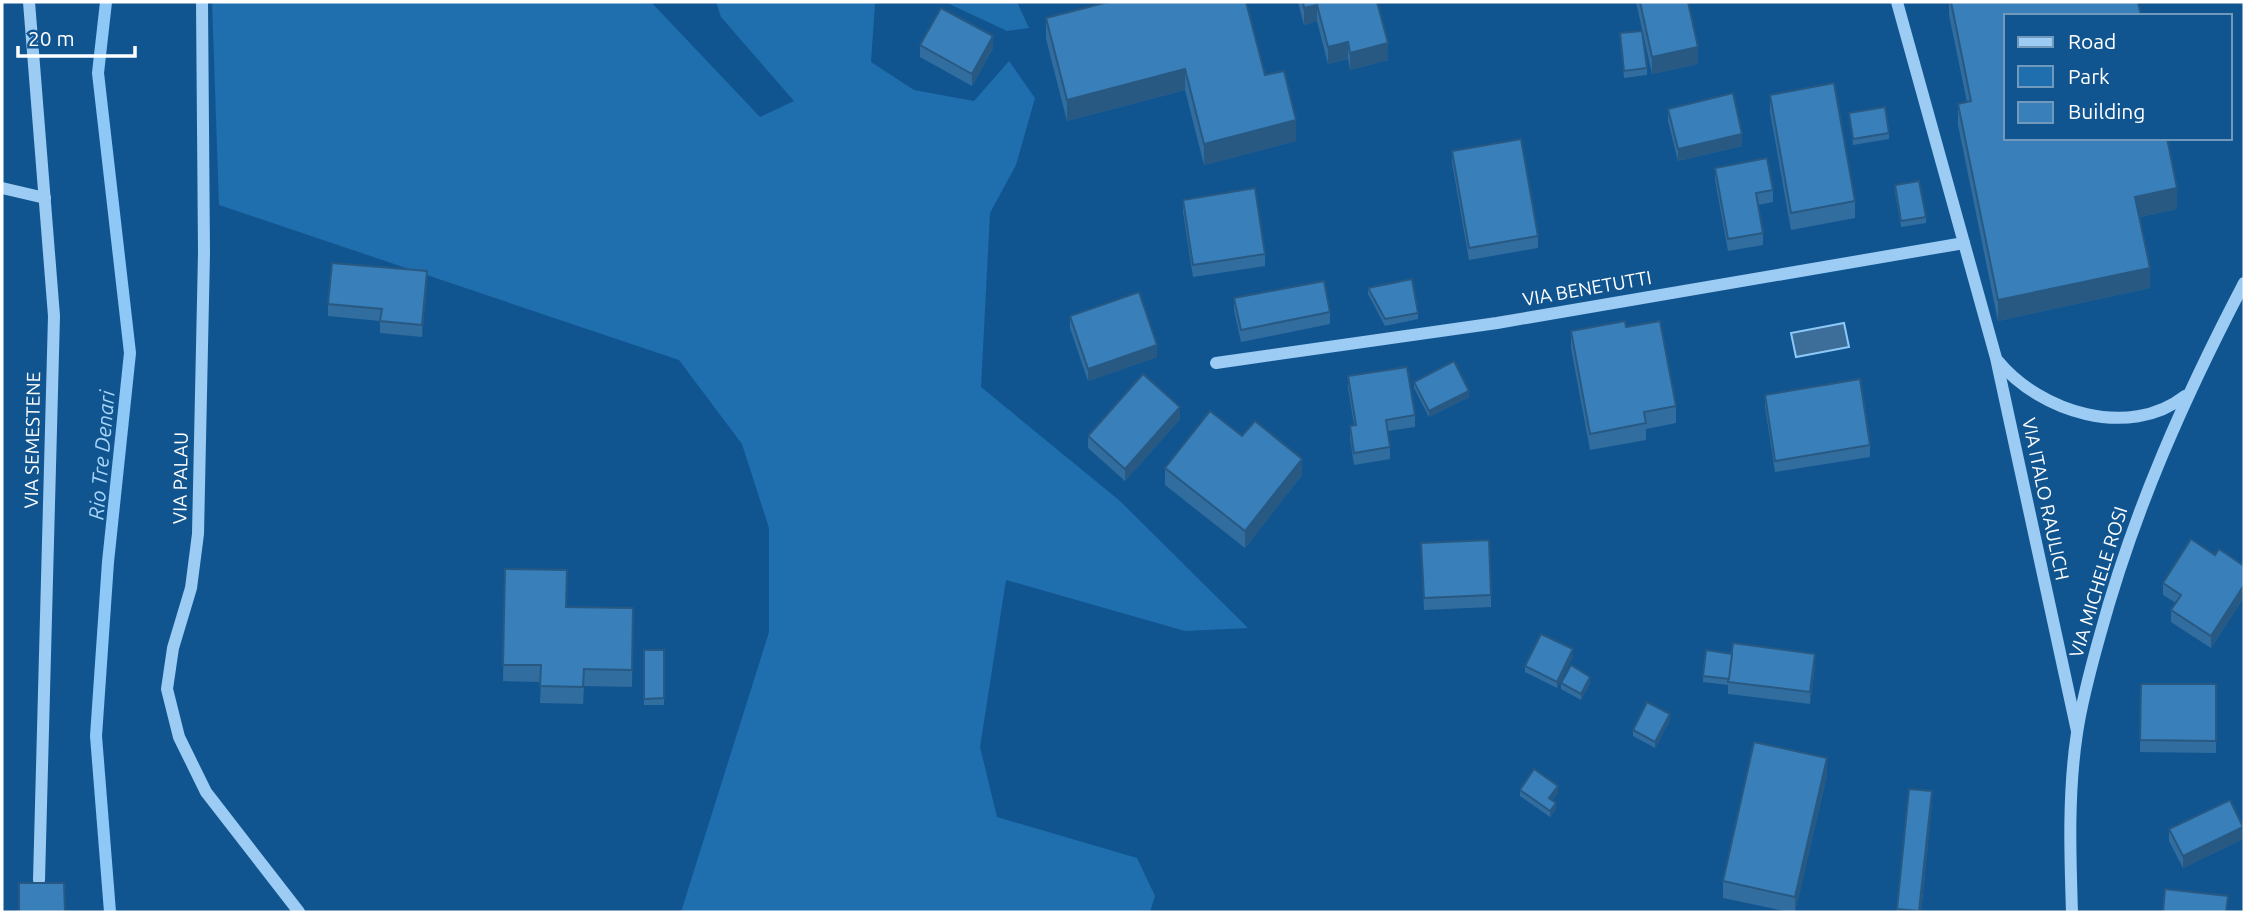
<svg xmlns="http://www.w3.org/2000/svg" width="2246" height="914" font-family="Ubuntu,sans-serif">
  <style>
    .green { fill: #1f6eae }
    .water { fill: #3d6e99; stroke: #8dc8f6; stroke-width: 2 }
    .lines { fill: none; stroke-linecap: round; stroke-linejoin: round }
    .stream { stroke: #8dc8f6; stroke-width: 12 }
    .minor { stroke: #9ccbf3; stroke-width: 12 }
    .wall { fill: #316d9f }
    .shaded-wall { fill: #285982 }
    .building { fill: #397fb9; stroke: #285982; stroke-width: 2 }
    .labels { text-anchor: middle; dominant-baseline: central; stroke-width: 5; stroke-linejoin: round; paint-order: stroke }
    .street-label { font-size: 19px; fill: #fff; stroke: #115590 }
    .water-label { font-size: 21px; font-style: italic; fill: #a8d5fa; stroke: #115590 }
  </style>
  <rect width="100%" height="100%" fill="#115590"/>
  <g class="green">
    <polygon points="212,2 651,2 760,117 794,101 721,17 716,2 885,2 875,4 871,62 914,90 974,101 1009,61 1035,98 1016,165 990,213 981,387 1120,501 1248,628 1185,631 1006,580 980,747 997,817 1137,858 1155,896 1150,912 681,912 769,632 769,528 742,444 679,360 219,205"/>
    <polygon points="945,2 1017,2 1029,28 1007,31"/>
  </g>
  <polygon class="water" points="1844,323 1849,347 1796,357 1791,333"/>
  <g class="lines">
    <polyline class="stream" points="106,2 98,73 130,353 108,562 96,736 110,912"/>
    <g class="minor">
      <polyline points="29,2 54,316 39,880"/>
      <polyline points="202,2 204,253 198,534 191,588 173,648 167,689 179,737 206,792 299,912"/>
      <polyline points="1897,2 1996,358 2077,731"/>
      <polyline points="2,188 45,198"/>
      <path d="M1998 361C2040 412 2129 440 2185 396"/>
      <polyline points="1216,363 1497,323 1964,243"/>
      <path d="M2072 912C2070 852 2068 792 2077 733 2082 700 2091 667 2100 635 2134 510 2184 398 2244 283"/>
    </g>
  </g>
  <g class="wall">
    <polygon points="1298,2 1377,2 1388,60 1350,70 1348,59 1328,64 1317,21 1304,25"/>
    <polygon points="1636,2 1688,2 1698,64 1652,74"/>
    <polygon points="1949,2 2138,2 2177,209 2140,217 2150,288 1998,321 1958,125 1958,104 1967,102 1949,15"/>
    <polygon points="1046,18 1265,75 1296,141 1204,165 1185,90 1067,121 1046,39"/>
    <polygon points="1620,33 1647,68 1647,75 1624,78"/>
    <polygon points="920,45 993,48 972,86 920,57"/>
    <polygon points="1770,95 1855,201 1855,218 1791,230 1770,112"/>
    <polygon points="1668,109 1742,146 1678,161 1668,121"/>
    <polygon points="1849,113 1889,133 1889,139 1853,145"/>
    <polygon points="1452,151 1538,236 1538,248 1469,260 1452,163"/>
    <polygon points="1715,168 1773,190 1773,202 1758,205 1763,233 1763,245 1728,251 1715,180"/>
    <polygon points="1895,185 1926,217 1926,223 1901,227 1895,192"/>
    <polygon points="1183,200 1265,254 1265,266 1193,277 1183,212"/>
    <polygon points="427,283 422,337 380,333 380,321 328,316 328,304"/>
    <polygon points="1368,288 1418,313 1418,319 1385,326 1368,294"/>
    <polygon points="1234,298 1330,312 1330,324 1241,342 1234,310"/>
    <polygon points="1070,316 1157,357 1088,381 1070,328"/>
    <polygon points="1626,327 1676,406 1676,423 1646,429 1646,440 1590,450 1571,348 1571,331"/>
    <polygon points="1348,376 1415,415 1415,427 1388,431 1390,447 1390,459 1354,465 1350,438 1350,426 1354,425 1348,388"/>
    <polygon points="1414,382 1469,397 1429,417 1414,388"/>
    <polygon points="1765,395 1870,445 1870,457 1775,472 1765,407"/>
    <polygon points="1180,419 1125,481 1088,448 1088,436"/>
    <polygon points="1242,436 1302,475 1245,548 1165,485 1165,468"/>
    <polygon points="1421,543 1491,595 1491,607 1424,610"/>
    <polygon points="2215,555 2244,566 2244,597 2211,648 2171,622 2171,610 2176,603 2163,595 2163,583"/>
    <polygon points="505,569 566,607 633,608 632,687 584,686 583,704 540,703 541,682 503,681"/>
    <rect x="644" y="650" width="20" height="55"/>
    <polygon points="1573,656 1557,688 1525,672 1525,666"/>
    <polygon points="1815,666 1810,704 1728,694 1728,685 1703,682 1703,676"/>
    <polygon points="1561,683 1590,683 1581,700 1561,689"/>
    <polygon points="2141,684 2216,684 2216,753 2140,752"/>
    <polygon points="1670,720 1655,748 1633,736 1633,730"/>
    <polygon points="1827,775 1795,912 1790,912 1723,898 1723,881"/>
    <polygon points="1520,790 1558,793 1552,800 1556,809 1550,817 1520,796"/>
    <polygon points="1932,803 1921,912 1897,912 1897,909"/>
    <polygon points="2169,829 2243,839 2183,868 2169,841"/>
  </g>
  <g class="shaded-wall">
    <polygon points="1317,5 1317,21 1304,25 1304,8"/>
    <polygon points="993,36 993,48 972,86 972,74"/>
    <polygon points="1348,42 1348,59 1328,64 1328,47"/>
    <polygon points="1388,43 1388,60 1350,70 1350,53"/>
    <polygon points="1698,47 1698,64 1652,74 1652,57"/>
    <polygon points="1185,69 1185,90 1067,121 1067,100"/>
    <polygon points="1296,120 1296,141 1204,165 1204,144"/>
    <polygon points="1742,134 1742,146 1678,161 1678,149"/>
    <polygon points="2177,188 2177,209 2135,218 2135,197"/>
    <polygon points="2150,268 2150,288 1998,321 1998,300"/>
    <polygon points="427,271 427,283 422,337 422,325"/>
    <polygon points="1157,345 1157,357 1088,381 1088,369"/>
    <polygon points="1469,391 1469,397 1429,417 1429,411"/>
    <polygon points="1180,407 1180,419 1125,481 1125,469"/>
    <polygon points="1302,459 1302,475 1245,548 1245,531"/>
    <polygon points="2244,585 2244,597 2211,648 2211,636"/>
    <polygon points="1573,649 1573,656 1557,688 1557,682"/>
    <polygon points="1815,654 1815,666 1810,704 1810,692"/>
    <polygon points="1590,677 1590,683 1581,700 1581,694"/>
    <polygon points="1670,714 1670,720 1655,748 1655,742"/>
    <polygon points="1827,758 1827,775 1795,912 1795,897"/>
    <polygon points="1558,786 1558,793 1549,804 1549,798"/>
    <polygon points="1932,791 1932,803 1921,912 1919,912"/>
    <polygon points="1556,803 1556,809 1550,817 1550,811"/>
    <polygon points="2243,827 2243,839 2183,868 2183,856"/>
  </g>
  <g class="building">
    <polygon points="1108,2 1246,2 1265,75 1284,71 1296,120 1204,144 1185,69 1067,100 1046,18"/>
    <polygon points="1303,2 1377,2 1388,43 1350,53 1348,42 1328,47 1317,5 1304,8"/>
    <polygon points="1640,2 1688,2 1698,47 1652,57"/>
    <polygon points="1951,2 2138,2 2141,16 2006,16 2006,138 2167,138 2177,188 2135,197 2150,268 1998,300 1958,104 1971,101"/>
    <polygon points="941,8 993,36 972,74 920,45"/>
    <polygon points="1642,31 1647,68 1624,71 1620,33"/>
    <polygon points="1834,83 1855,201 1791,213 1770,95"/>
    <polygon points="1733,93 1742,134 1678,149 1668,109"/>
    <polygon points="1885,107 1889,133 1853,139 1849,113"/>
    <polygon points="1521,139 1538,236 1469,248 1452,151"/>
    <polygon points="1767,158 1773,190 1756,193 1763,233 1728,239 1715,168"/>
    <polygon points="1919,181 1926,217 1901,221 1895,185"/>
    <polygon points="1255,188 1265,254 1193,265 1183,200"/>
    <polygon points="332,263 427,271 422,325 380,321 382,309 328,304"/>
    <polygon points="1412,279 1418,313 1385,319 1368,288"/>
    <polygon points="1324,281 1330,312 1241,330 1234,298"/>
    <polygon points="1139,292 1157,345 1088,369 1070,316"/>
    <polygon points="1625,321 1626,327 1660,321 1676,406 1644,412 1646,423 1590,434 1571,331"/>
    <polygon points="1454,361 1469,391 1429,411 1414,382"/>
    <polygon points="1407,367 1415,415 1386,420 1390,447 1354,453 1350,426 1356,425 1348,376"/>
    <polygon points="1143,374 1180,407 1125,469 1088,436"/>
    <polygon points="1860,379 1870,445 1775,461 1765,395"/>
    <polygon points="1210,411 1242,436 1255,421 1302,459 1245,531 1165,468"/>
    <polygon points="2191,539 2215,555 2219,549 2244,566 2244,585 2211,636 2171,610 2181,595 2163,583"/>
    <polygon points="1489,540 1491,595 1424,598 1421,543"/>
    <polygon points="505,569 567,570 566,607 633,608 632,670 584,669 583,687 540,686 541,665 503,665"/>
    <polygon points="1541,634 1573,649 1557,682 1525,666"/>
    <polygon points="1733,643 1815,654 1810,692 1728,682"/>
    <polygon points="644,650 664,650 664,698 644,699"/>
    <polygon points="1706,650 1732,654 1729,679 1703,676"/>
    <polygon points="1571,665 1590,677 1581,694 1561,683"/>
    <polygon points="2141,684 2216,684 2216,741 2140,740"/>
    <polygon points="1647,702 1670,714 1655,742 1633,730"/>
    <polygon points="1754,742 1827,758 1795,897 1723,881"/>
    <polygon points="1534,769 1558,786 1549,798 1556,803 1550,811 1520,790"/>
    <polygon points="1909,789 1932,791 1919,911 1897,909"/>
    <polygon points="2230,800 2243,827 2183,856 2169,829"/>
    <polygon points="19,883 64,883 65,912 19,912"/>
    <polygon points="2165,889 2228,896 2226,912 2163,912"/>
  </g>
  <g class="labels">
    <g class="street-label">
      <text transform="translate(1587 288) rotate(-10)">VIA BENETUTTI</text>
      <text transform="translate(32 440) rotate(-89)">VIA SEMESTENE</text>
      <text transform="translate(180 478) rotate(-89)">VIA PALAU</text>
      <text transform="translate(2046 499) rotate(78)">VIA ITALO RAULICH</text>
      <text transform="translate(2098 582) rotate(-73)">VIA MICHELE ROSI</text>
    </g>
    <g class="water-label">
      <text transform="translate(101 455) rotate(-85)">Rio Tre Denari</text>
    </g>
  </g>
  <rect width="2246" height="914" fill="none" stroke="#ffffff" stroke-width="7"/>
  <rect x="2004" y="14" width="228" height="126" fill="#115590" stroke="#7099bc" stroke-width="2"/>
  <rect x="2018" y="37" width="35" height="10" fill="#9ccbf3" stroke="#7099bc" stroke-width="2"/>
  <text x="2068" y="49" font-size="21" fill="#ffffff">Road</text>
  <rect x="2018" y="66" width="35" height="21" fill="#1f6eae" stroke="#7099bc" stroke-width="2"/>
  <text x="2068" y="84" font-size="21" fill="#ffffff">Park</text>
  <rect x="2018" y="102" width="35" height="21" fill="#397fb9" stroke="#7099bc" stroke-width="2"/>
  <text x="2068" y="119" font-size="21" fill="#ffffff">Building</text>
  <path d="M18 46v10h117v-10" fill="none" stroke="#ffffff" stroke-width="3.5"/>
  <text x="28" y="46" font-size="21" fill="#ffffff" stroke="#115590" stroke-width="5" paint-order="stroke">20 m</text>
</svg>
